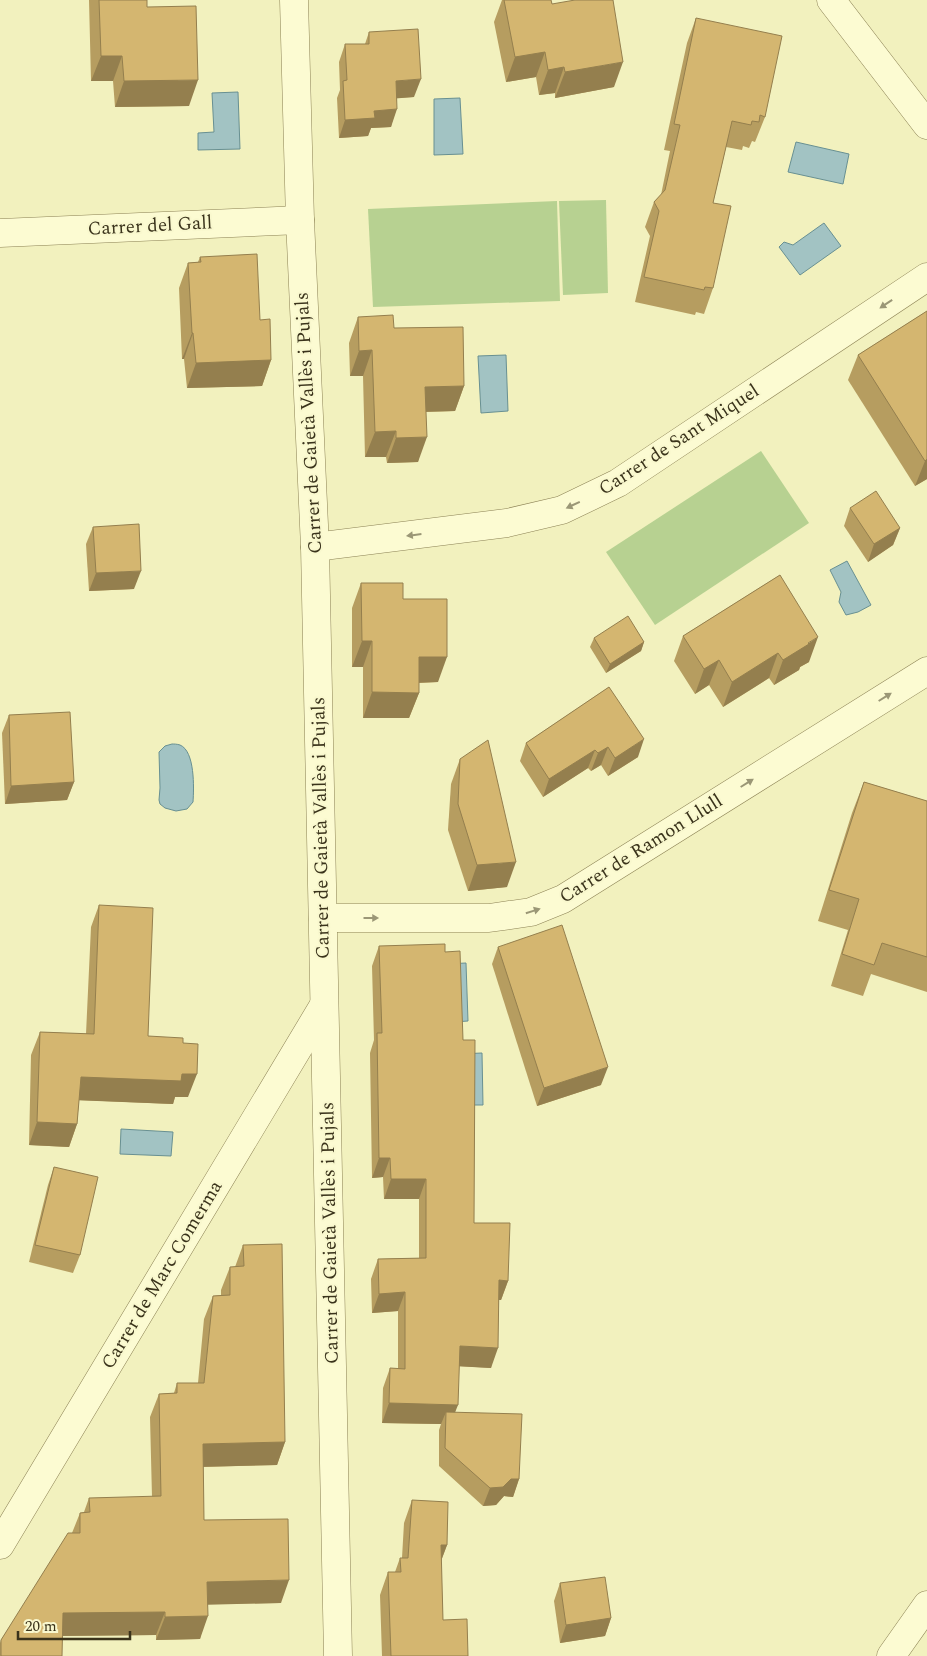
<svg xmlns="http://www.w3.org/2000/svg" width="927" height="1656" font-family="Spectral,serif">
  <style>
    .green { fill: #b7d191 }
    .water { fill: #a2c3c3; stroke: #689092 }
    .lines { fill: none; stroke-linecap: round; stroke-linejoin: round }
    .street-casing { stroke: #8c8255; stroke-width: 29 }
    .street { stroke: #fcfbd2; stroke-width: 28 }
    .wall { fill: #b69d60 }
    .shaded-wall { fill: #947f4e }
    .building { fill: #d4b670; stroke: #947f4e }
    .oneway { fill: #9b9776 }
    .labels { text-anchor: middle; dominant-baseline: central; stroke-width: 4; stroke-linejoin: round; paint-order: stroke }
    .street-label { font-size: 19px; fill: #3a331b; stroke: #f9f8ce }
  </style>
  <rect width="100%" height="100%" fill="#f2f1be"/>
  <g class="green">
    <polygon points="606,200 608,293 563,295 559,201"/>
    <polygon points="557,201 560,301 373,307 368,209"/>
    <polygon points="761,451 809,523 655,625 606,552"/>
  </g>
  <g class="water">
    <polygon points="238,92 240,149 198,150 198,133 214,132 212,93"/>
    <polygon points="460,98 463,154 434,155 434,99"/>
    <polygon points="796,142 849,154 843,184 788,172"/>
    <polygon points="824,223 841,246 800,275 779,247 784,242 793,245"/>
    <polygon points="506,355 508,411 481,413 478,356"/>
    <polygon points="847,561 871,605 858,612 846,615 839,602 841,592 830,570"/>
    <path d="M172 744C174 744 177 744 180 745 195 751 194 788 193 802L187 809 176 811 165 808 160 804 159 800 160 788 159 752 165 746Z"/>
    <polygon points="466,963 468,1021 454,1022 445,964"/>
    <polygon points="482,1053 483,1105 469,1105 459,1054"/>
    <polygon points="121,1129 173,1132 171,1156 120,1154"/>
  </g>
  <g class="lines">
    <defs>
      <g id="street">
        <polyline points="294,0 300,220 315,547 338,1656"/>
        <polyline points="831,0 927,125"/>
        <polyline points="0,233 300,220"/>
        <polyline points="315,547 507,523 562,510 618,483 927,277"/>
        <polyline points="323,918 489,918 531,912 563,899 927,671"/>
        <polyline points="0,1545 324,1005"/>
        <polyline points="891,1656 927,1605"/>
      </g>
    </defs>
    <use href="#street" class="street-casing"/>
    <use href="#street" class="street"/>
  </g>
  <g class="wall">
    <polygon points="89,0 147,0 147,7 189,106 115,107 113,81 91,81"/>
    <polygon points="502,0 551,0 552,4 614,87 555,98 555,93 539,95 536,77 506,82 494,22"/>
    <polygon points="696,18 765,117 755,142 752,141 749,148 743,146 742,150 726,147 713,203 713,288 704,314 696,312 695,315 635,302 650,236 645,227 654,202 661,195 670,151 664,150 687,43"/>
    <polygon points="369,32 414,97 397,98 391,127 371,128 368,136 339,138 337,98 340,90 339,62 345,44 365,44"/>
    <polygon points="200,257 260,320 271,360 262,386 187,388 184,359 182,359 179,288 188,263 198,262"/>
    <polygon points="927,311 927,479 915,486 848,380 858,355"/>
    <polygon points="358,317 394,328 464,386 455,411 426,412 418,462 387,463 386,457 365,457 363,376 350,376 349,343"/>
    <polygon points="850,508 900,528 893,545 868,562 844,526"/>
    <polygon points="93,527 134,589 89,591 86,544"/>
    <polygon points="780,575 809,662 800,667 799,670 774,685 769,678 723,707 709,685 695,694 674,661 683,636"/>
    <polygon points="361,583 403,599 438,682 419,683 419,693 409,718 363,718 363,667 352,667 352,608"/>
    <polygon points="594,638 644,642 641,651 606,673 590,647"/>
    <polygon points="609,687 638,757 608,776 601,765 591,771 588,768 543,797 520,761 526,743"/>
    <polygon points="9,715 74,782 67,800 5,804 2,733"/>
    <polygon points="460,759 507,887 468,891 448,830 451,784"/>
    <polygon points="864,782 927,801 927,992 871,974 863,996 831,986 848,930 818,921 852,813"/>
    <polygon points="99,905 148,1036 183,1043 188,1097 175,1097 173,1104 79,1100 77,1124 69,1147 29,1145 31,1055 40,1032 86,1034 91,927"/>
    <polygon points="379,946 445,952 463,1040 474,1223 508,1281 501,1300 499,1300 491,1368 459,1366 455,1412 519,1479 513,1497 504,1496 496,1505 483,1506 439,1466 439,1430 441,1424 382,1423 383,1388 390,1368 398,1369 398,1311 372,1313 371,1279 378,1259 419,1258 419,1199 384,1199 383,1177 372,1178 370,1053 374,1040 372,966"/>
    <polygon points="498,947 601,1085 537,1106 492,964"/>
    <polygon points="54,1167 80,1255 73,1273 29,1262 48,1185"/>
    <polygon points="243,1245 285,1442 277,1465 203,1467 204,1520 281,1603 208,1604 200,1639 156,1640 156,1635 62,1636 62,1656 0,1656 0,1643 1,1640 72,1533 80,1513 84,1512 89,1498 152,1497 150,1417 159,1394 174,1393 177,1383 198,1383 204,1319 213,1296 221,1295 221,1290 230,1267 235,1267"/>
    <polygon points="412,1500 447,1545 441,1561 443,1620 468,1656 382,1656 380,1595 388,1572 395,1572 400,1558 402,1558 404,1523"/>
    <polygon points="560,1583 611,1618 605,1636 560,1643 554,1601"/>
  </g>
  <g class="shaded-wall">
    <polygon points="545,52 536,77 506,82 515,57"/>
    <polygon points="101,56 122,56 113,81 91,81"/>
    <polygon points="623,62 614,87 555,98 565,72"/>
    <polygon points="564,67 555,93 539,95 548,70"/>
    <polygon points="421,79 414,97 389,99 396,81"/>
    <polygon points="198,80 189,106 115,107 124,81"/>
    <polygon points="397,109 391,127 371,128 368,136 339,138 345,120 374,111"/>
    <polygon points="192,333 193,333 184,359 182,359"/>
    <polygon points="372,350 363,376 350,376 359,351"/>
    <polygon points="271,360 262,386 187,388 196,363"/>
    <polygon points="464,386 455,411 415,412 425,387"/>
    <polygon points="396,431 386,457 365,457 375,432"/>
    <polygon points="427,437 418,462 387,463 396,438"/>
    <polygon points="927,459 927,479 915,486 925,461"/>
    <polygon points="900,528 893,545 868,562 874,544"/>
    <polygon points="141,571 134,589 89,591 96,573"/>
    <polygon points="818,637 809,662 800,667 799,670 774,685 783,660"/>
    <polygon points="362,641 372,641 363,667 352,667"/>
    <polygon points="644,642 641,651 606,673 610,664"/>
    <polygon points="778,653 769,678 723,707 732,682"/>
    <polygon points="419,657 447,657 438,682 410,683"/>
    <polygon points="719,660 709,685 695,694 704,669"/>
    <polygon points="372,692 419,693 409,718 363,718"/>
    <polygon points="644,739 638,757 608,776 615,758"/>
    <polygon points="608,747 601,765 591,771 598,753"/>
    <polygon points="595,750 588,768 543,797 549,779"/>
    <polygon points="74,782 67,800 5,804 11,786"/>
    <polygon points="516,862 507,887 468,891 477,865"/>
    <polygon points="608,1067 601,1085 537,1106 544,1088"/>
    <polygon points="182,1074 197,1074 188,1097 175,1097 173,1104 72,1100 81,1077"/>
    <polygon points="37,1122 77,1124 69,1147 29,1145"/>
    <polygon points="379,1158 390,1158 383,1177 372,1178"/>
    <polygon points="391,1179 426,1179 419,1199 384,1199"/>
    <polygon points="499,1280 508,1281 501,1300 492,1300"/>
    <polygon points="405,1292 398,1311 372,1313 379,1294"/>
    <polygon points="460,1346 498,1348 491,1368 453,1366"/>
    <polygon points="389,1403 458,1405 450,1425 446,1412 441,1424 382,1423"/>
    <polygon points="285,1442 277,1465 194,1467 203,1444"/>
    <polygon points="511,1479 519,1479 513,1497 504,1496 496,1505 483,1506 490,1488"/>
    <polygon points="441,1545 447,1545 438,1569"/>
    <polygon points="289,1580 281,1603 198,1605 207,1582"/>
    <polygon points="165,1612 156,1635 55,1636 63,1613"/>
    <polygon points="208,1616 200,1639 156,1640 165,1617"/>
    <polygon points="611,1618 605,1636 560,1643 566,1625"/>
  </g>
  <g class="building">
    <polygon points="99,0 147,0 147,7 196,6 198,80 124,81 122,56 101,56"/>
    <polygon points="504,0 551,0 552,4 575,0 613,0 623,62 565,72 564,67 548,70 545,52 515,57"/>
    <polygon points="696,18 782,36 765,117 760,115 759,122 752,121 751,125 732,121 713,203 731,206 713,288 705,287 704,290 644,277 659,211 654,202 665,190 680,125 674,124"/>
    <polygon points="418,29 421,79 396,81 397,109 374,111 375,118 345,120 343,81 347,80 345,44 369,44 369,32"/>
    <polygon points="257,254 260,320 270,319 271,360 196,363 193,333 192,333 188,263 201,262 200,257"/>
    <polygon points="927,311 927,459 925,461 858,355"/>
    <polygon points="393,315 394,328 463,327 464,386 425,387 427,437 396,438 396,431 375,432 372,350 359,351 358,317"/>
    <polygon points="876,491 900,528 874,544 850,508"/>
    <polygon points="139,524 141,571 96,573 93,527"/>
    <polygon points="780,575 818,637 808,643 809,644 783,660 778,653 732,682 719,660 704,669 683,636"/>
    <polygon points="361,583 403,583 403,599 447,599 447,657 419,657 419,693 372,692 372,641 362,641"/>
    <polygon points="628,616 644,642 610,664 594,638"/>
    <polygon points="609,687 644,739 615,758 608,747 598,753 595,750 549,779 526,743"/>
    <polygon points="70,712 74,782 11,786 9,715"/>
    <polygon points="488,740 516,862 477,865 458,804 460,759"/>
    <polygon points="864,782 927,801 927,957 882,943 874,965 842,954 859,899 829,890"/>
    <polygon points="99,905 153,908 148,1036 183,1038 183,1043 198,1044 197,1074 182,1074 181,1081 81,1077 77,1124 37,1122 40,1032 94,1034"/>
    <polygon points="562,925 608,1067 544,1088 498,947"/>
    <polygon points="445,944 445,952 460,951 463,1040 475,1040 474,1223 510,1223 508,1281 499,1280 498,1348 460,1346 458,1405 389,1403 390,1368 405,1369 405,1292 379,1294 378,1259 426,1258 426,1179 391,1179 390,1158 379,1158 377,1033 382,1033 379,946"/>
    <polygon points="54,1167 98,1177 80,1255 35,1245"/>
    <polygon points="282,1244 285,1442 203,1444 204,1520 288,1519 289,1580 207,1582 208,1616 165,1617 165,1612 63,1613 62,1656 1,1656 1,1640 68,1533 80,1533 80,1513 90,1512 89,1498 161,1496 159,1394 177,1393 177,1383 204,1383 213,1296 230,1295 230,1267 244,1266 243,1245"/>
    <polygon points="446,1412 522,1414 519,1479 511,1479 503,1487 490,1488 445,1448"/>
    <polygon points="412,1500 448,1502 447,1545 441,1545 443,1620 467,1619 468,1656 391,1656 388,1572 401,1572 400,1558 408,1558"/>
    <polygon points="605,1577 611,1618 566,1625 560,1583"/>
  </g>
  <defs><path id="oneway-solid" d="M-6-.8H1V-3.2L6.5 0L1 3.2V.8H-6Z" transform="scale(1.25)"/></defs>
  <g class="oneway">
    <use href="#oneway-solid" transform="translate(886 304) rotate(146)"/>
    <use href="#oneway-solid" transform="translate(573 505) rotate(155)"/>
    <use href="#oneway-solid" transform="translate(414 535) rotate(173)"/>
    <use href="#oneway-solid" transform="translate(885 697) rotate(-32)"/>
    <use href="#oneway-solid" transform="translate(747 783) rotate(-32)"/>
    <use href="#oneway-solid" transform="translate(533 911) rotate(-17)"/>
    <use href="#oneway-solid" transform="translate(371 918)"/>
  </g>
  <g class="labels">
    <g class="street-label">
      <text transform="translate(150 226) rotate(-3)">Carrer del Gall</text>
      <text transform="translate(309 423) rotate(-93)">Carrer de Gaietà Vallès i Pujals</text>
      <text transform="translate(679 440) rotate(-33)">Carrer de Sant Miquel</text>
      <text transform="translate(321 828) rotate(-91)">Carrer de Gaietà Vallès i Pujals</text>
      <text transform="translate(641 849) rotate(-32)">Carrer de Ramon Llull</text>
      <text transform="translate(330 1233) rotate(-91)">Carrer de Gaietà Vallès i Pujals</text>
      <text transform="translate(162 1275) rotate(-59)">Carrer de Marc Comerma</text>
    </g>
  </g>
  <path d="M18 1631v8h112v-8" fill="none" stroke="#3a331b" stroke-width="2.5"/>
  <text x="25" y="1631" font-size="15" fill="#3a331b" stroke="#f9f8ce" stroke-width="4" paint-order="stroke">20 m</text>
</svg>
